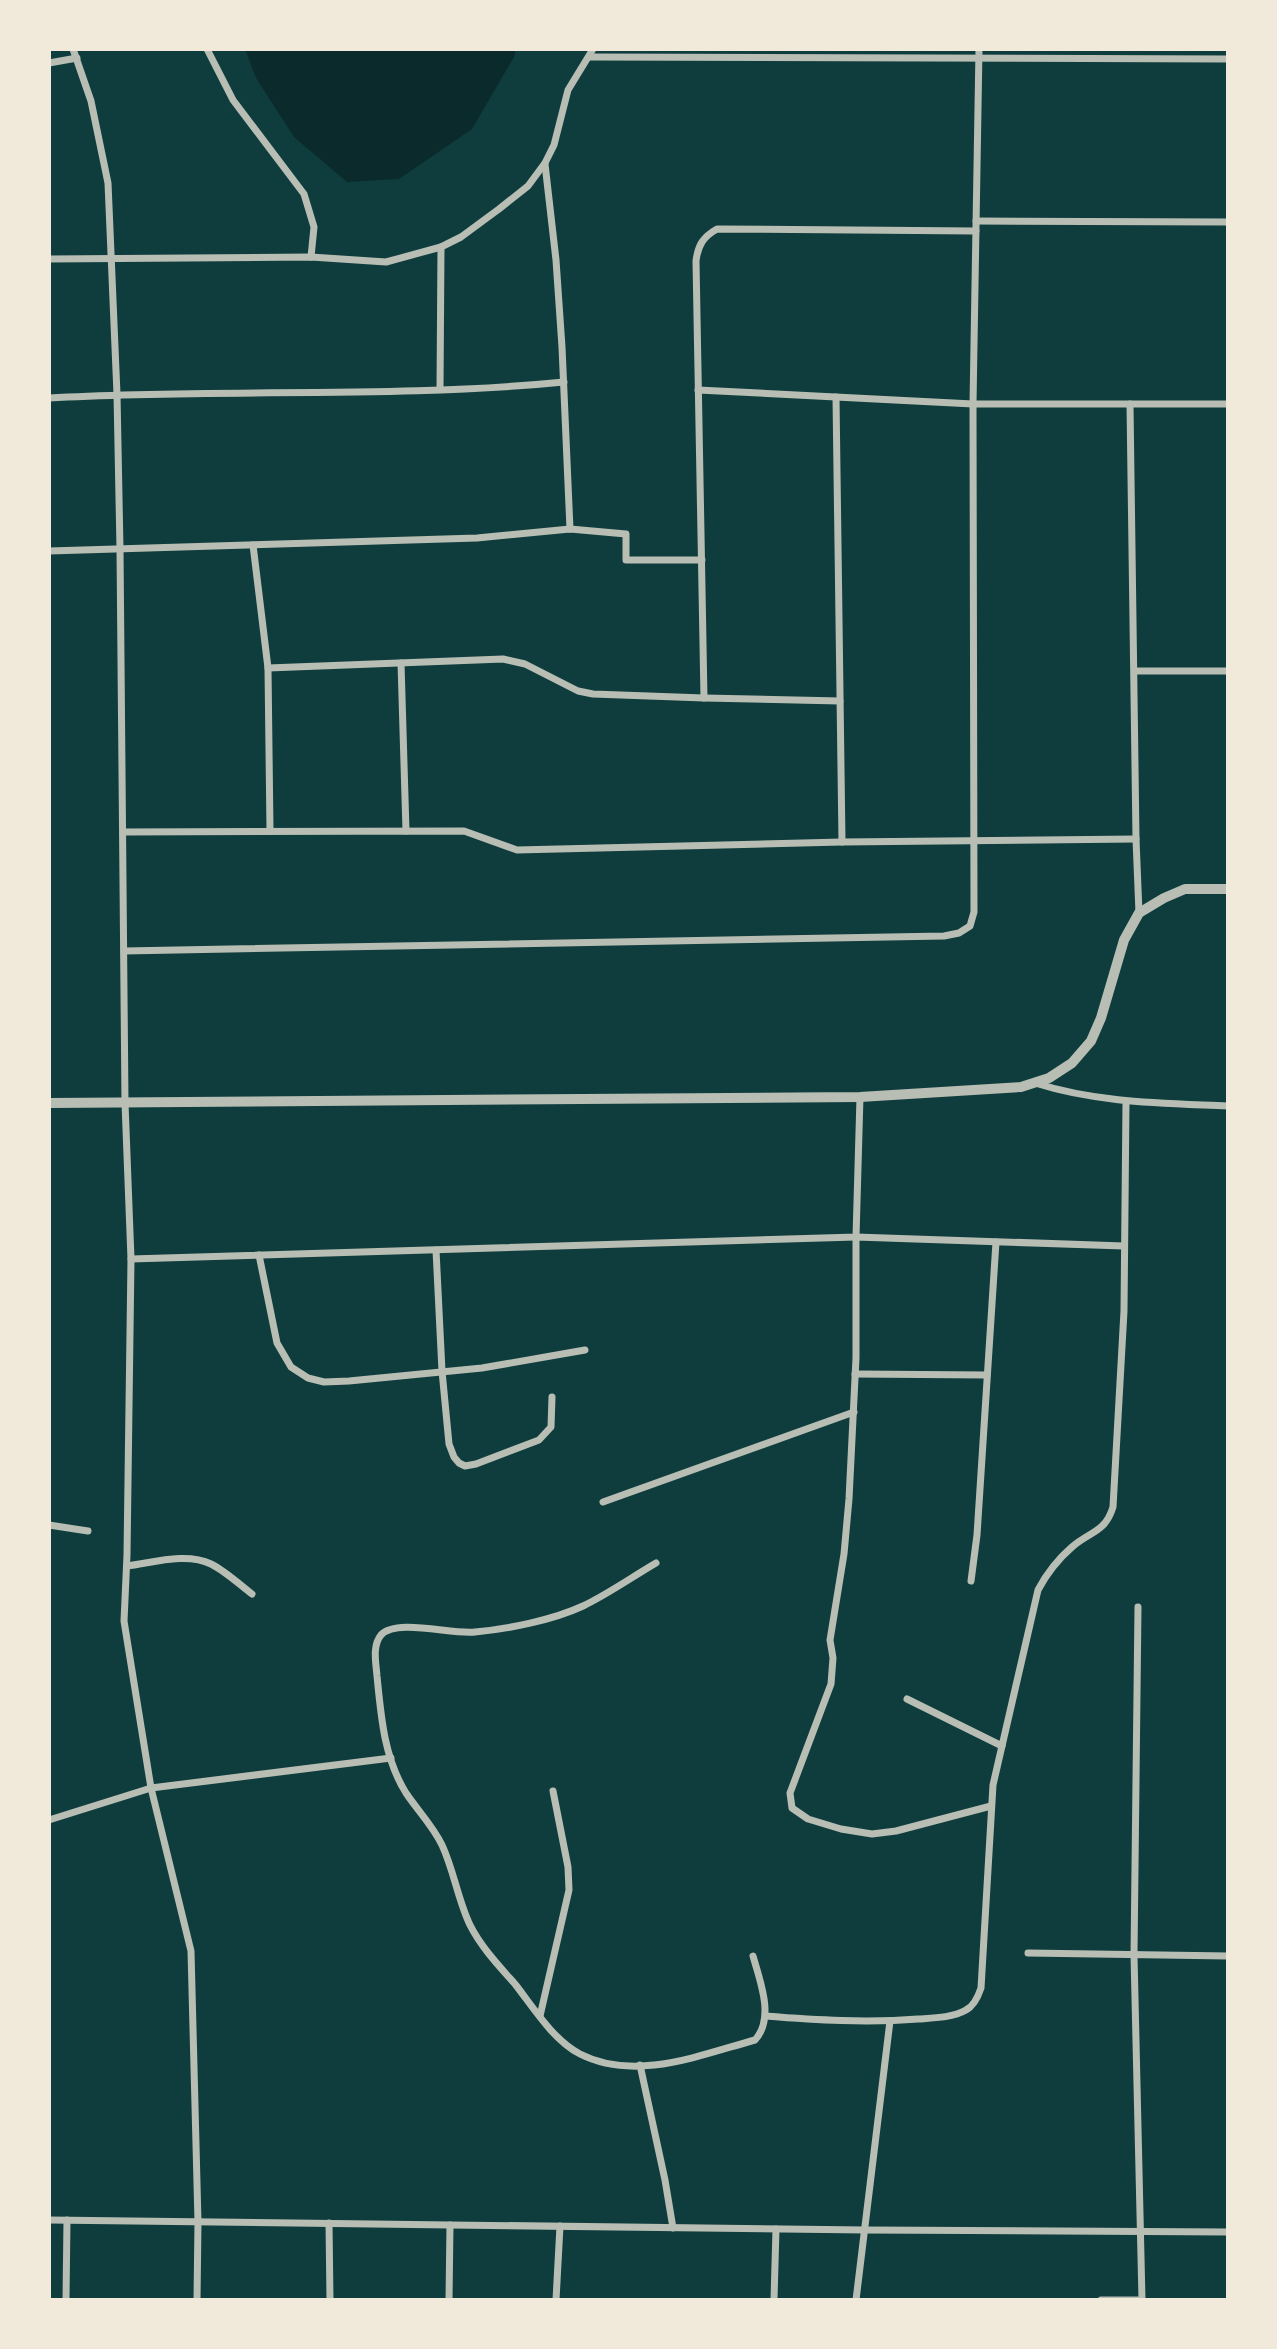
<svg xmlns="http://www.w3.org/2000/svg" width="1277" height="2349" font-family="'Noto Sans',sans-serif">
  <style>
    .water { fill: #0a2a2b }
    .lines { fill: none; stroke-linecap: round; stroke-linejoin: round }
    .minor { stroke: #b8beb3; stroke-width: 7 }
    .tertiary { stroke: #b8beb3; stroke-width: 10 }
  </style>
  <rect width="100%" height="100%" fill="#0f3d3e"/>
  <polygon class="water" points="245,49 516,49 514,57 472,129 399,179 347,182 294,137 256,78"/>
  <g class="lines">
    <g class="minor">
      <polyline points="73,49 91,101 108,183 117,394 120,549 125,1103 131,1259 127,1555 124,1621 151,1788 191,1951 198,2222 197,2300"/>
      <polyline points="207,49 233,100 304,194 314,227 311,257"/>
      <polyline points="590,57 1228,59"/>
      <polyline points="49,63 77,58"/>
      <polyline points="545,164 556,260 562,347 570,529"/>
      <polyline points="976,221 1228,222"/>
      <polyline points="49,259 311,257 386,262 441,247 461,237 499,209 528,186 545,163 554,145 568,90 593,49"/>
      <polyline points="440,389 441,247"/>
      <polyline points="698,390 973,404 1228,404"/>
      <polyline points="836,397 842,842"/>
      <path d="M49 398C220 388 393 399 564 382"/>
      <polyline points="1130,404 1136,839 1139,913"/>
      <polyline points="253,545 268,668 270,831"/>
      <polyline points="49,551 477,538 570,529 626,534 626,560 702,560"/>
      <polyline points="401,663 406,831"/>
      <polyline points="268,668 503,659 525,664 578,691 593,694 704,698 840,701"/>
      <polyline points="1135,671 1228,671"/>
      <path d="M704 698 696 261C698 245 703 237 717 229L976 231"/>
      <polyline points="123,832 464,831 517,850 842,842 1136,839"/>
      <polyline points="124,951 944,936 959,933 970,926 974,912 973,404 979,49"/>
      <path d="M1035 1083C1098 1103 1162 1103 1228 1106"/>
      <polyline points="436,1250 442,1371 449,1444 454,1457 459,1463 465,1466 476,1464 539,1440 551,1427 552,1397"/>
      <polyline points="259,1255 277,1343 291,1367 308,1378 324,1382 349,1381 482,1368 585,1350"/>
      <polyline points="131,1259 856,1237 860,1097"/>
      <polyline points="855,1374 987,1375"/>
      <polyline points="603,1502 854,1412"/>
      <polyline points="49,1525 88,1531"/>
      <path d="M656 1563C632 1577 608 1594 583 1606 553 1620 508 1629 475 1632 452 1635 397 1618 381 1635 372 1646 376 1663 377 1676 381 1716 384 1758 406 1793 418 1811 433 1826 442 1845 454 1871 458 1900 470 1925 481 1947 499 1966 515 1984 533 2007 553 2040 580 2054 635 2082 700 2055 755 2040 775 2018 760 1981 753 1956"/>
      <path d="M127 1566C152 1563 186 1552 211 1564 225 1571 239 1584 252 1594"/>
      <polyline points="971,1581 977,1535 996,1242"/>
      <polyline points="1138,1607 1134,1955 1142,2300"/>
      <polyline points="907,1699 1002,1746"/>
      <polyline points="991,1806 896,1831 872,1834 841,1829 808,1819 792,1808 790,1793 831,1684 833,1658 830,1640 844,1554 849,1499 856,1358 856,1237 1124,1246"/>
      <polyline points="49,1820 151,1788 391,1758"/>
      <polyline points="1028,1953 1228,1956"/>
      <polyline points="540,2016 569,1890 568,1867 553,1791"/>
      <path d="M765 2016C816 2020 867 2023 918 2019 933 2018 952 2018 966 2010 974 2006 978 1997 981 1988L993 1785 1038 1590C1047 1573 1057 1560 1072 1547 1090 1531 1105 1533 1113 1507L1124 1311 1126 1101"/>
      <polyline points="640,2065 665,2180 673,2228"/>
      <polyline points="49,2220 865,2230 1228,2232"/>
      <polyline points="329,2223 330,2300"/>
      <polyline points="66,2300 67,2220"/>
      <polyline points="449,2300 450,2225"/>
      <polyline points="556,2300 560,2226"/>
      <polyline points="774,2300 776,2229"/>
      <polyline points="856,2300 890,2021"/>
      <polyline points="1101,2300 1142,2300"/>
    </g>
    <polyline class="tertiary" points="49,1103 860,1097 1021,1087 1049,1078 1072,1063 1091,1041 1101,1018 1124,940 1139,913 1164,898 1185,889 1228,889"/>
  </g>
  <rect width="1277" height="2349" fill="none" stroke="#f1e9da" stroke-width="102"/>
</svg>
